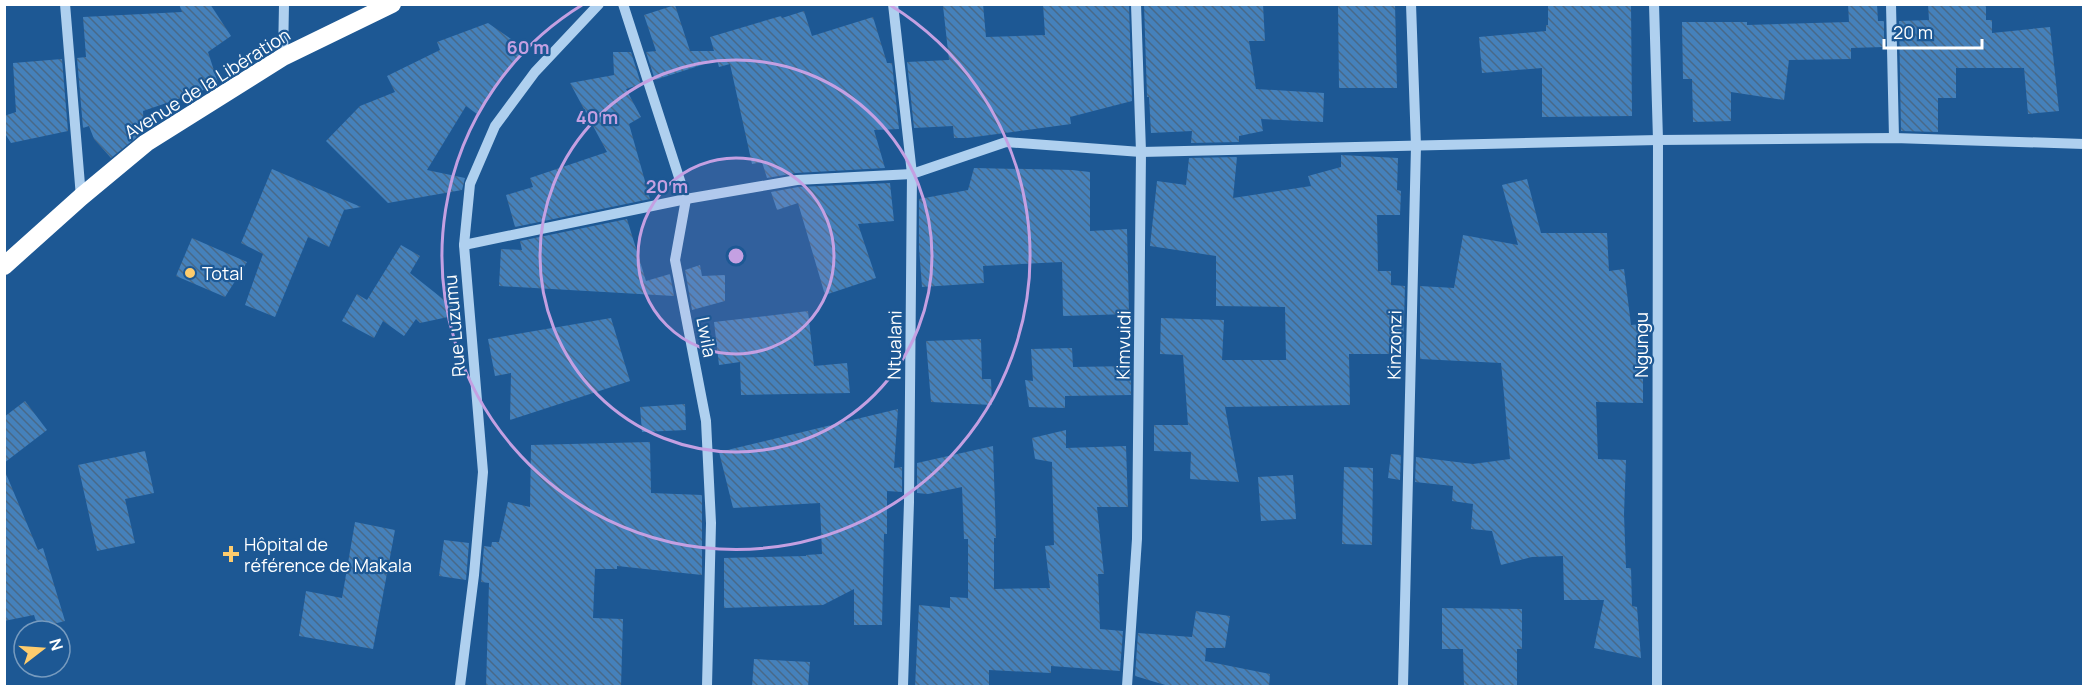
<svg xmlns="http://www.w3.org/2000/svg" width="2088" height="691" viewBox="0 0 2088 691" font-family="Manrope,sans-serif">
<defs>
<pattern id="building-back-hatch" width="6" height="6" patternUnits="userSpaceOnUse" patternTransform="scale(1.5)"><rect width="6" height="6" fill="#4581bb"/><path d="M-1 5l2 2M0 0l6 6M5-1l2 2" fill="none" stroke="#486989"/></pattern>
</defs>
<rect width="100%" height="100%" fill="#1d5894"/>
<g fill="url(#building-back-hatch)">
<path d="M179 4H210L231 36 208 52 218 83 199 92 143 111 144 131 111 158 94 139 89 126 83 128 77 58 86 57 83 17 182 12Z"/>
<path d="M957 4H983L986 37 1045 35 1043 4H1129L1132 101 1070 117 1071 124 967 138H954L953 126 914 128 907 62 949 60 943 6Z"/>
<path d="M1144 4H1263L1265 41H1249L1256 89 1324 93 1323 122 1261 119 1263 131 1239 136V142L1191 143 1192 131 1151 133 1149 97H1147Z"/>
<path d="M1338 4H1395L1397 88H1339Z"/>
<path d="M1548 4H1631L1632 116 1542 117V68L1482 73 1479 37 1546 31V25H1548Z"/>
<path d="M1848 4H1877L1878 21H1884V47L1851 48V59L1789 60 1784 100 1731 92V121L1693 122 1692 79H1683L1682 22H1747V25L1849 22Z"/>
<path d="M1928 4H1986V20H1992V33L2050 27 2059 111 2028 114 2024 68H1956V98H1938V132L1901 131 1899 21 1929 20Z"/>
<path d="M675 5 690 51H714L710 37 781 16 782 18 804 11 812 36 873 17 887 63H892L899 129 874 130 885 168 796 173 767 178 762 162 752 164 730 64 719 67 717 60 655 80 646 52 656 51 644 15Z"/>
<path d="M488 23 524 48 477 114 466 106 427 170 465 178 462 190 388 203 326 141 360 106 395 92 387 76 440 50 437 42Z"/>
<path d="M613 52H631L641 84 626 89 641 117 629 124 650 199 515 227 506 195 533 187 530 178 607 152 570 83 614 75Z"/>
<path d="M62 59 68 131 11 143 4 132V116L16 112 13 63Z"/>
<path d="M1341 155 1398 158 1397 190 1401 191 1400 215H1377L1378 271H1391V285L1405 286 1403 354H1349L1350 405 1225 407 1239 482 1190 479 1191 452 1154 451V425H1188L1183 355 1160 354 1161 318 1224 320 1222 360H1286L1285 307 1216 306V256L1150 246 1157 181 1186 185 1189 158 1237 157 1233 198 1311 186 1308 176 1341 167Z"/>
<path d="M974 168 1072 170 1090 172V231L1127 229 1129 314 1063 316 1062 262 983 266 984 283 922 287 919 248V199L968 190Z"/>
<path d="M272 169 361 207 344 210 329 247 308 237 275 317 245 305 263 254 241 243Z"/>
<path d="M1527 179 1541 233H1607L1609 271 1624 269 1631 325 1643 324V403L1596 402 1598 459 1626 460 1624 514 1626 568H1631L1632 606 1637 607 1641 658 1594 648 1604 600H1564L1563 556 1532 557 1501 565 1492 531 1471 529 1473 504 1452 501 1453 486 1415 482 1416 457 1473 464 1510 459 1501 363 1420 359V286L1454 288 1463 235 1518 245 1502 185Z"/>
<path d="M890 183 894 221 858 224 876 278 825 295 798 203 777 210 771 192 798 187Z"/>
<path d="M627 219 646 281 670 274 674 296 499 286 501 249 522 250 520 241Z"/>
<path d="M192 238 247 262 225 297 176 276Z"/>
<path d="M401 245 420 256 410 273 462 314 420 323 416 319 404 336 383 321 374 338 342 321 357 294 367 300Z"/>
<path d="M700 265 702 276 725 275V301L692 310 685 270Z"/>
<path d="M808 311 814 366 847 363 850 393 741 395 740 362 719 365 714 322Z"/>
<path d="M611 318 630 381 510 420 511 373 495 376 488 339Z"/>
<path d="M981 339 982 379H991L992 405 931 402 926 341Z"/>
<path d="M1072 348 1073 367 1131 366V395L1065 396V408L1029 407 1025 380 1033 381 1031 349Z"/>
<path d="M25 401 47 430 4 463V417Z"/>
<path d="M685 404 686 430 642 432 640 407Z"/>
<path d="M898 409 894 468 902 467V492L887 491V534H884L882 625H854V589L823 605 724 608V558L806 556V555L822 554 820 503 733 508 719 452Z"/>
<path d="M1066 430V448L1126 446 1128 507H1097L1104 574H1098L1100 629 1123 631 1120 671 1051 666V673L989 670V687H915L919 605 950 608V597L968 598V539H964L962 487 928 494 917 493V463L993 446 996 538H994V589L1050 588 1045 546 1054 545 1052 462 1035 459 1032 438Z"/>
<path d="M650 442 651 493 702 495V575L617 566V569H595L593 618 623 619 621 687H486L489 583 481 582 484 546 491 547 492 542H499L508 502 530 507 531 445Z"/>
<path d="M145 451 154 493 125 499 135 543 97 551 78 465Z"/>
<path d="M1391 454 1401 455 1400 480 1388 478Z"/>
<path d="M1344 467 1373 468 1372 545 1342 544Z"/>
<path d="M4 469 38 550 43 548 65 621 38 628 34 615 4 621Z"/>
<path d="M1293 475 1296 519 1261 521 1258 477Z"/>
<path d="M355 522 395 530 373 649 299 636 306 591 342 598Z"/>
<path d="M444 540 469 543 466 580 439 576Z"/>
<path d="M1442 608 1522 609V649H1517V687H1464L1463 649H1442Z"/>
<path d="M1196 611 1230 616 1225 648H1206L1205 661 1270 674 1269 687H1172L1135 676 1138 633 1192 637Z"/>
<path d="M754 659 810 662 808 687H752Z"/>
</g>
<g fill="none" stroke-linecap="round" stroke-linejoin="round">
<g stroke="#afd0ef" stroke-width="10">
<path d="M65 4 81 197"/>
<path d="M623 4 686 199 675 260 706 421 711 523 707 686"/>
<path d="M893 4 912 174 909 502 903 686"/>
<path d="M1654 4 1658 140 1657 686"/>
<path d="M1891 4 1894 138"/>
<path d="M283 57 284 4"/>
<path d="M464 245 686 199 797 180 912 174 1006 142 1141 152 1658 140 1894 138 2084 144"/>
<path d="M460 686 474 575 483 472 464 245 470 184 495 126 535 72 599 4"/>
<path d="M1127 686 1137 539 1141 152 1136 4"/>
<path d="M1403 686 1416 146 1411 4"/>
</g>
<path stroke="#fff" stroke-width="18" d="M4 266 81 197 146 143 283 57 392 4"/>
</g>
<circle cx="736" cy="256" r="98" fill="#c4a0e2" fill-opacity=".12"/>
<g fill="none" stroke="#c4a0e2" stroke-width="3">
<circle cx="736" cy="256" r="98"/>
<circle cx="736" cy="256" r="196"/>
<path d="M890 5A294 294 0 1 1 582 5"/>
</g>
<g fill="#fecc6d" stroke="#1d5894" stroke-width="2">
<circle cx="190" cy="273" r="6"/>
<path d="M228 545h6v6h6v6h-6v6h-6v-6h-6v-6h6z"/>
</g>
<g text-anchor="middle" dominant-baseline="central" stroke-width="4.5" stroke-linejoin="round" paint-order="stroke">
<g font-size="18" fill="#fff" stroke="#1d5894">
<text transform="translate(207 83) rotate(-32)">Avenue de la Libération</text>
<text transform="translate(454 326) rotate(-95)">Rue Luzumu</text>
<text transform="translate(707 337) rotate(79)">Lwila</text>
<text transform="translate(894 345) rotate(-89)">Ntualani</text>
<text transform="translate(1123 345) rotate(-89)">Kimvuidi</text>
<text transform="translate(1394 345) rotate(-89)">Kinzonzi</text>
<text transform="translate(1641 345) rotate(-90)">Ngungu</text>
</g>
<g font-size="18" fill="#fff" stroke="#1d5894" text-anchor="start">
<text x="202" y="273">Total</text>
<text x="244" y="544">Hôpital de<tspan x="244" dy="21">référence de Makala</tspan></text>
</g>
</g>
<circle cx="736" cy="256" r="9" fill="#c4a0e2" stroke="#1d5894" stroke-width="3"/>
<g font-size="18" text-anchor="middle" font-weight="bold" fill="#c4a0e2" stroke="#1d5894" stroke-width="4.5" stroke-linejoin="round" paint-order="stroke">
<text x="528" y="54">60 m</text>
<text x="597" y="124">40 m</text>
<text x="667" y="193">20 m</text>
</g>
<rect width="2088" height="691" fill="none" stroke="#ffffff" stroke-width="12"/>
<g transform="translate(42 649) rotate(73)"><circle r="28" fill="#1d5894" stroke="#779bbf" stroke-width="1.5"/>
<path d="M0-4.5L10 22L0 15L-10 22Z" fill="#fecc6d"/>
<text y="-9" font-size="16" font-weight="bold" text-anchor="middle" fill="#ffffff">N</text>
</g>
<path d="M1884 39v9h98v-9" fill="none" stroke="#ffffff" stroke-width="3"/>
<text x="1893" y="39" font-size="18" fill="#ffffff" stroke="#1d5894" stroke-width="4.5" paint-order="stroke">20 m</text>
</svg>
